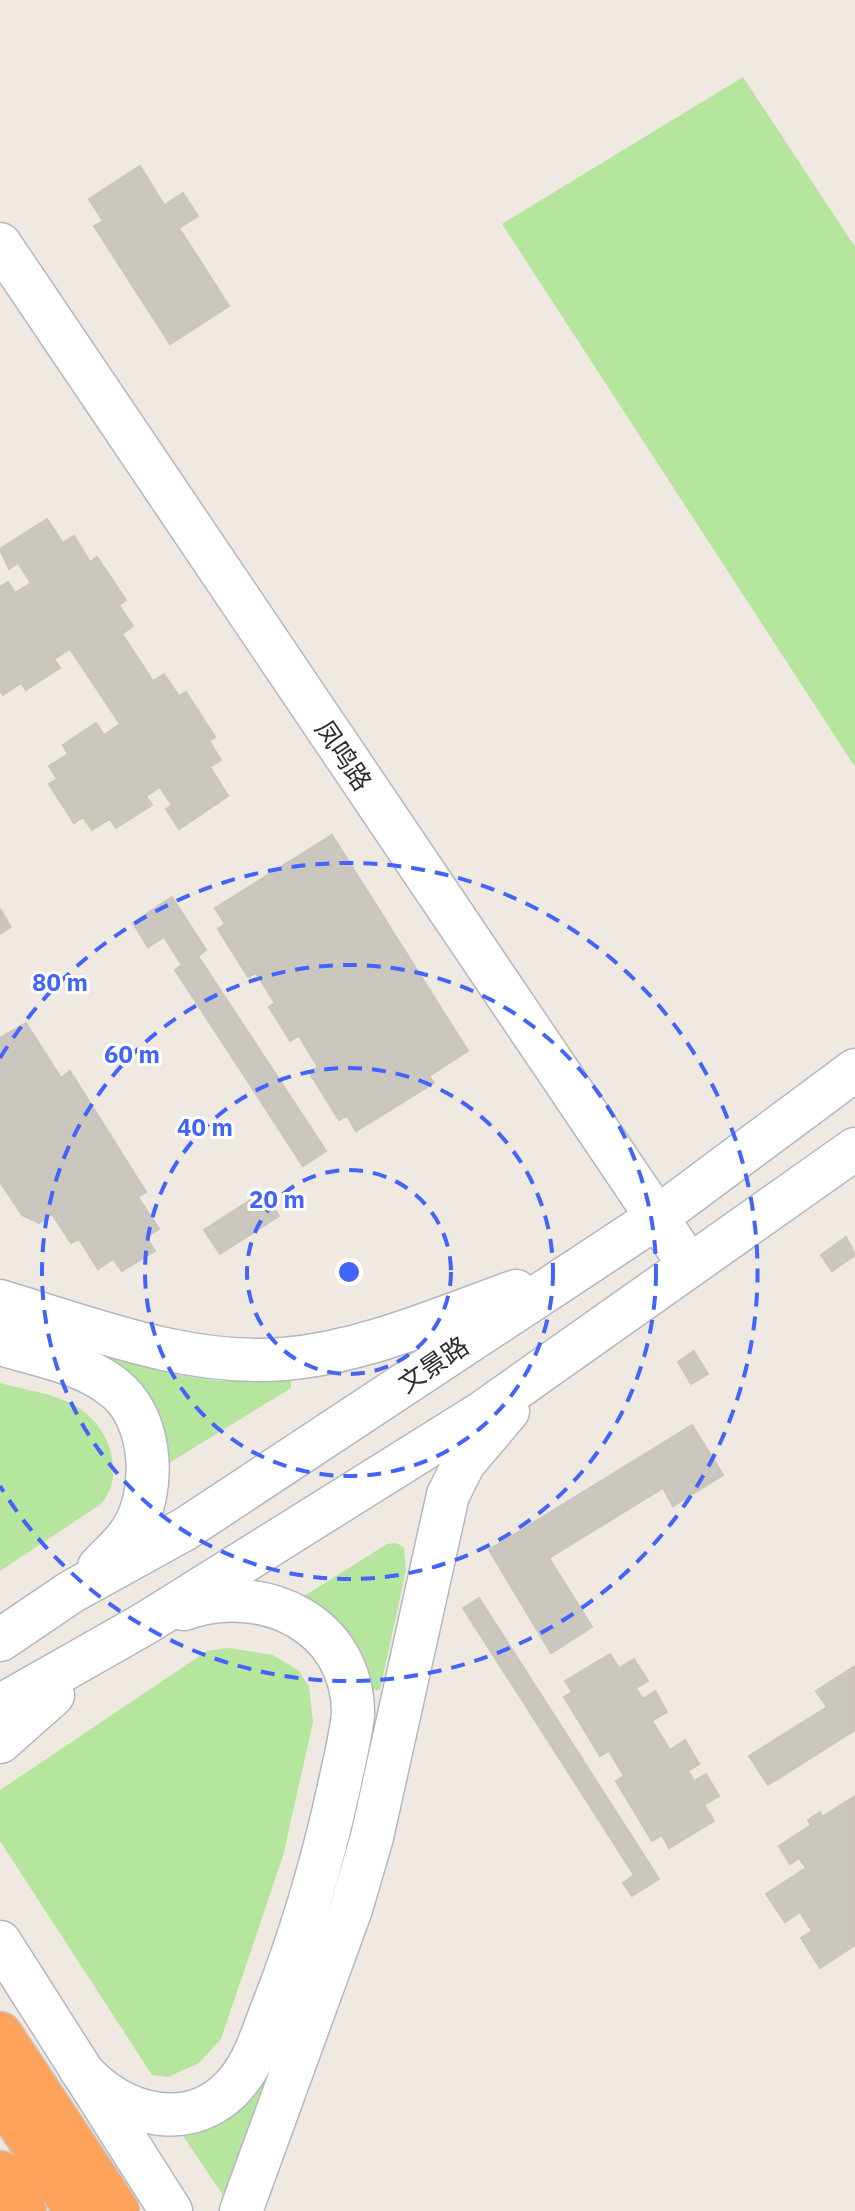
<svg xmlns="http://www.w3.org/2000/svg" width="855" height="2211" viewBox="0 0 855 2211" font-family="'IBM Plex Sans','Noto Sans SC',sans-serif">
<rect width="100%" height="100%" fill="#efe9e1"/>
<g fill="#b6e59e">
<path d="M743 77 855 247V767L502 224Z"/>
<path d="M96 1350 179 1375 218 1381H291V1388L169 1463C159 1405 147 1382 96 1350Z"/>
<path d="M0 1383C23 1389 51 1393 72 1404 107 1421 128 1473 101 1504L0 1571Z"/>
<path d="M396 1543 404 1547 406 1570 380 1690H372C357 1642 344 1623 301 1598L387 1544Z"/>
<path d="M229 1648 273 1655 299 1671 309 1687 313 1722 283 1856 221 2039 199 2063 168 2077 152 2075 0 1841V1790L207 1651Z"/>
<path d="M268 2072 266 2084 223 2195 181 2133C221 2133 244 2098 268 2072Z"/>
</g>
<g fill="#cbc7bf" stroke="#cbc5ba" stroke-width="2">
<path d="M140 166 164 205 183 193 198 216 179 228 229 306 170 344 94 226 103 221 89 199Z"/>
<path d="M47 519 63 543 74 536 90 562 97 557 126 600 119 605 133 626 122 634 153 681 164 674 179 696 186 692 215 737 209 741 221 760 210 767 228 796 179 829 166 809 172 805 160 787 146 796 152 805 116 828 110 819 92 830 83 817 74 823 49 784 57 779 49 766 68 754 63 745 96 723 104 735 120 724 70 649 54 659 60 668 26 690 21 683 3 695 0 691V587L8 582 15 593 31 583 18 563 9 569 0 549Z"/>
<path d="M332 835 468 1051 429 1076 434 1083 356 1131 347 1116 339 1120 309 1072 318 1067 299 1036 290 1041 269 1007 275 1003 256 973 248 977 218 929 225 924 215 908Z"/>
<path d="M172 897 206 950 198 956 326 1151 303 1166 175 970 182 965 164 937 148 947 133 923Z"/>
<path d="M0 909 11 927 0 934Z"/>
<path d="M26 1023 61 1078 70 1071 146 1192 138 1197 159 1229 146 1237 155 1251 122 1271 113 1259 98 1269 79 1239 71 1243 52 1214 39 1223 22 1215 0 1182V1038Z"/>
<path d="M263 1192 279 1216 220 1254 204 1230Z"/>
<path d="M846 1237 855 1255 832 1271 821 1255Z"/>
<path d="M694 1351 708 1374 691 1384 678 1362Z"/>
<path d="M692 1425 723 1475 673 1506 663 1488 549 1558 592 1627 551 1653 489 1550Z"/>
<path d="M479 1598 659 1879 632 1896 623 1883 634 1875 463 1608Z"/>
<path d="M610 1654 619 1668 634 1659 648 1681 636 1688 643 1699 655 1691 667 1712 652 1721 670 1750 685 1740 699 1764 688 1771 694 1781 706 1774 719 1796 704 1805 714 1821 669 1848 662 1835 652 1841 616 1781 624 1776 609 1751 600 1756 564 1697 572 1692 565 1681Z"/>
<path d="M855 1666V1730L768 1785 749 1756 827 1707 816 1691Z"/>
<path d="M855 1796V1945L820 1968 801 1938 812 1931 800 1912 785 1922 766 1894 806 1868 799 1858 790 1864 779 1846 811 1825 808 1820 820 1812 822 1817Z"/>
</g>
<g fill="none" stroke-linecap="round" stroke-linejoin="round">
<defs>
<g id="secondary">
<path d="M0 244 689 1265"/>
<path d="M0 1301C90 1328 188 1367 284 1359 365 1352 440 1318 516 1291"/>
<path d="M0 1344C38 1355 89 1364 119 1392 153 1423 156 1492 132 1530 124 1544 110 1555 99 1567"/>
<path d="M0 1640 71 1592 185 1529 656 1218 855 1070"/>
<path d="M0 1706 146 1623 483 1412 855 1149"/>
<path d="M0 1742 53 1695"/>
<path d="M0 1942 171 2211"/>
<path d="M80 2069C120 2117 194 2136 238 2081 255 2060 262 2034 272 2009 301 1936 322 1864 339 1787 344 1763 350 1740 353 1715 354 1624 263 1581 184 1609"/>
<path d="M241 2211 351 1909 372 1837 448 1495 464 1463 508 1411"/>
</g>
<g id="highway">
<path d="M0 2034 117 2211"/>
<path d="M0 2094 77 2211"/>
<path d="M0 2173 24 2211"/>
</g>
</defs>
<use href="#secondary" stroke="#b4b7c1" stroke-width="45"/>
<use href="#highway" stroke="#c9c9c9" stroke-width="47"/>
<use href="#secondary" stroke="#fff" stroke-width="42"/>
<use href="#highway" stroke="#ffa35c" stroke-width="44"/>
</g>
<g fill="none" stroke="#4264fb" stroke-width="4" stroke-dasharray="14 10">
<circle cx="349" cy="1272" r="102"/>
<circle cx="349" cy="1272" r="204"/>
<circle cx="349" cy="1272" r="307"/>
<path d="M0 1058A409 409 0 1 1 0 1486"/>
</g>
<g text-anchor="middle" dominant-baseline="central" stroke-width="6" stroke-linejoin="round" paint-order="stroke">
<g font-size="26" fill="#2e2e2e" stroke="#fff">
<text transform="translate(344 755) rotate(56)">凤鸣路</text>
<text transform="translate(433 1364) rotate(-34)">文景路</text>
</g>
</g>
<circle cx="349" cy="1272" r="12" fill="#4264fb" stroke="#fff" stroke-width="4"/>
<g font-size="24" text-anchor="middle" font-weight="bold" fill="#4264fb" stroke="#fff" stroke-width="6" stroke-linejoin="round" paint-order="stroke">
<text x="60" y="991">80 m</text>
<text x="132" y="1063">60 m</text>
<text x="205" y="1136">40 m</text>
<text x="277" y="1208">20 m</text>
</g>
</svg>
